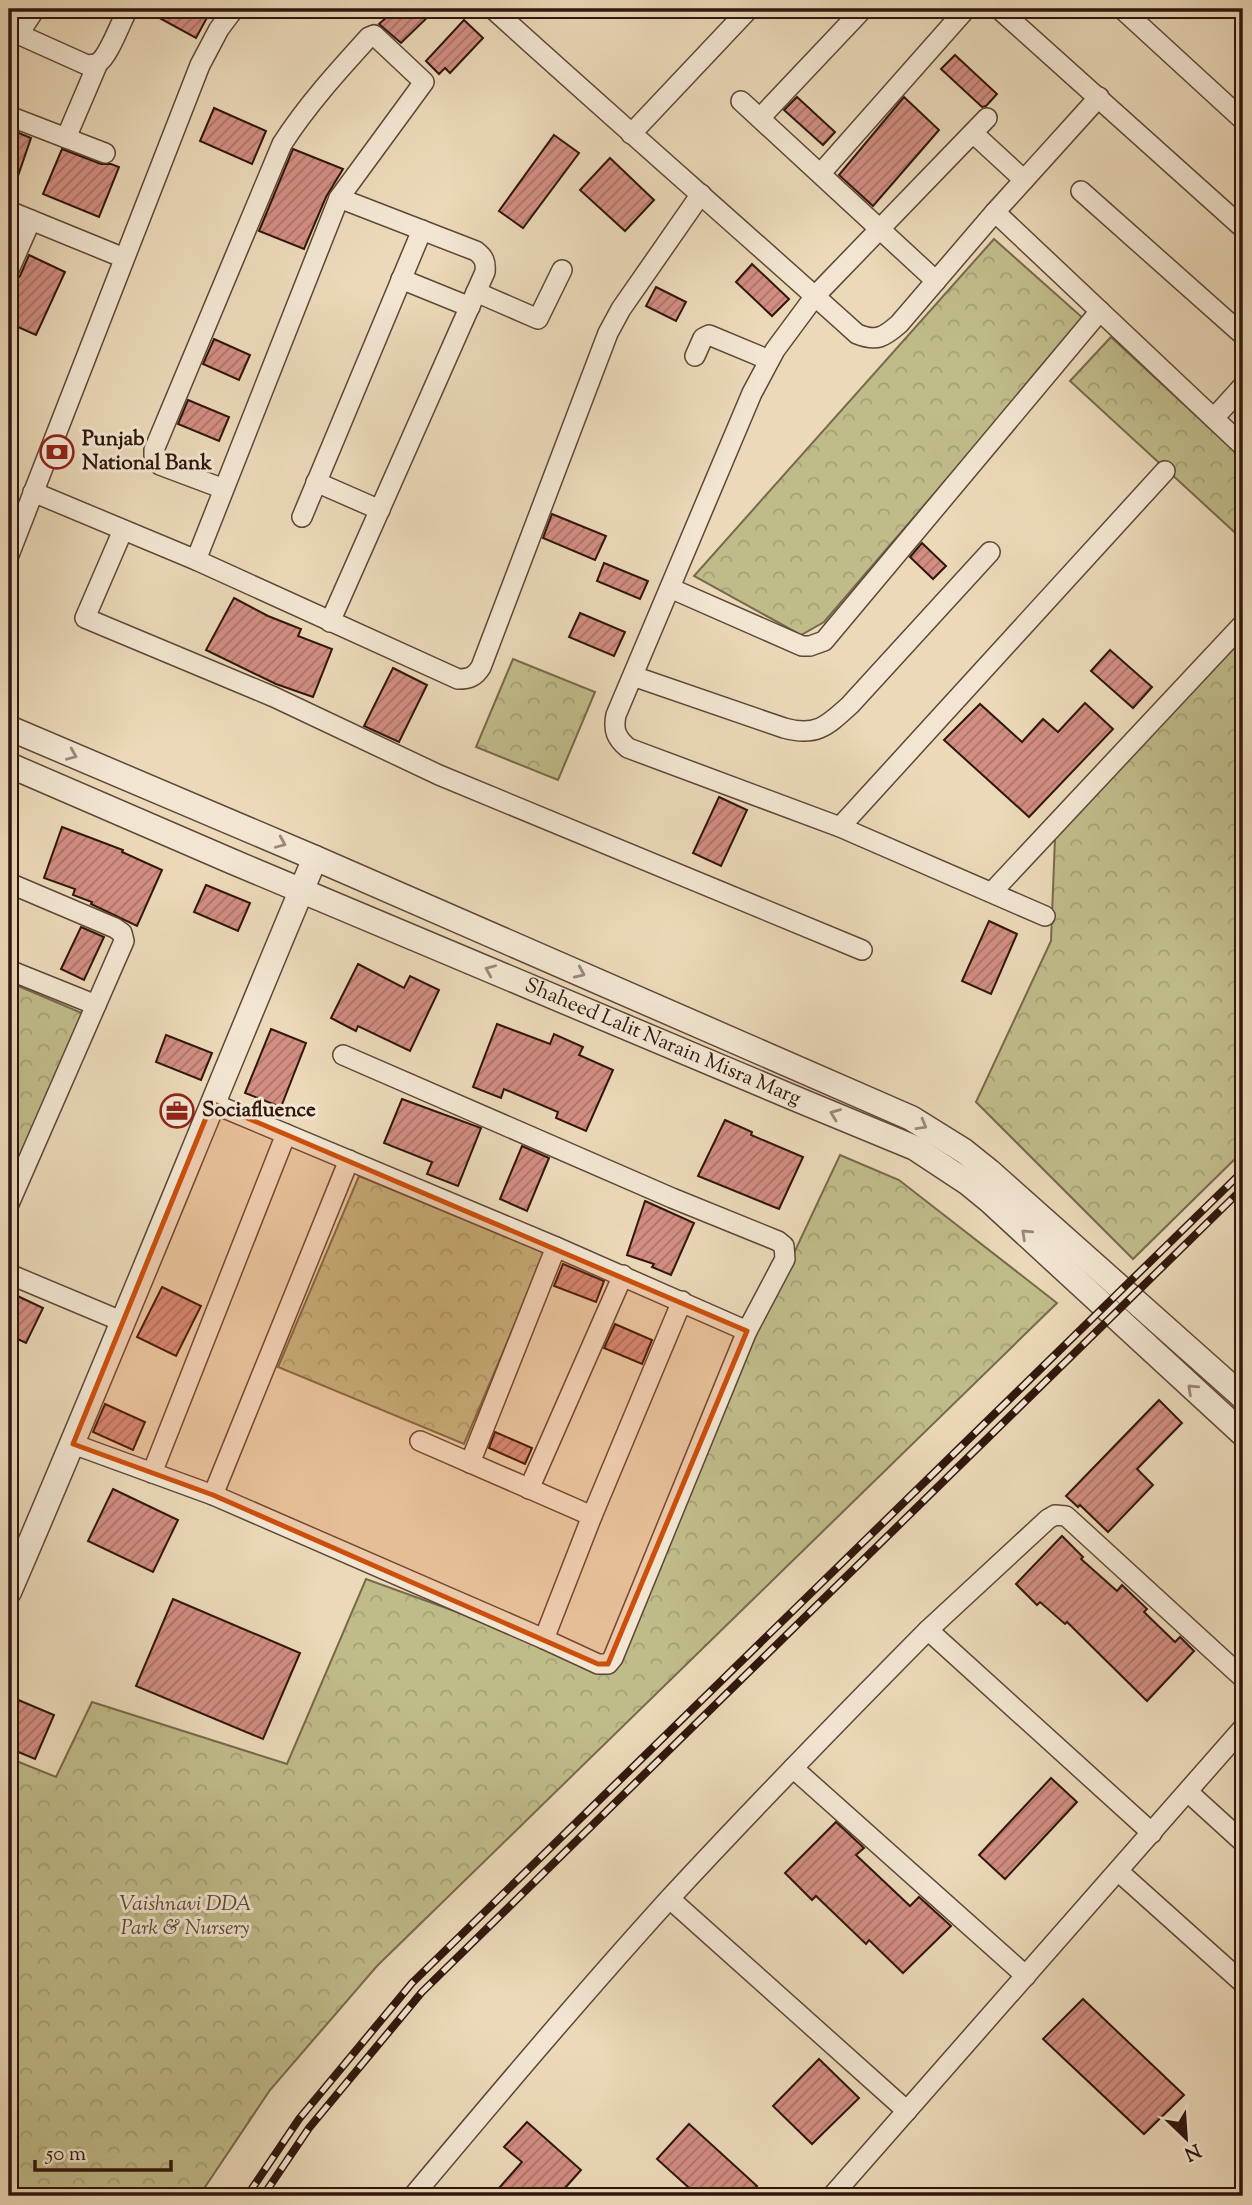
<svg xmlns="http://www.w3.org/2000/svg" width="1252" height="2205" viewBox="0 0 1252 2205" font-family="'Sorts Mill Goudy',serif">
<defs>
<pattern id="park-crowns" width="20" height="18" patternUnits="userSpaceOnUse" patternTransform="scale(1.75)"><rect width="20" height="18" fill="#c0bc8a"/><path d="M2 6a3 3 0 1 1 6 0M12 15a3 3 0 1 1 6 0" fill="none" stroke="#a5a176"/></pattern>
<pattern id="building-hatch" width="6" height="6" patternUnits="userSpaceOnUse" patternTransform="scale(1.75)"><rect width="6" height="6" fill="#d28e82"/><path d="M-1 1l2-2M0 6l6-6M5 7l2-2" fill="none" stroke="#ab7369"/></pattern>
</defs>
<rect width="100%" height="100%" fill="#ebd9b9"/>
<filter id="stains"><feTurbulence type="fractalNoise" baseFrequency=".00286" numOctaves="4"/><feColorMatrix values="0 0 0 0 .2 0 0 0 0 .09 0 0 0 0 .02 0 0 0 .5 -.17"/></filter>
<radialGradient id="worn" r=".72"><stop offset=".6" stop-color="#630" stop-opacity="0"/><stop offset="1" stop-color="#630" stop-opacity=".3"/></radialGradient>
<g fill="url(#park-crowns)" stroke="#78694b" stroke-width="2">
<path d="M994 239 1084 319 824 622 801 635 694 576Z"/>
<path d="M1111 337 1243 459V540L1070 381Z"/>
<path d="M1243 636V1151L1133 1259 976 1102 1051 941 1055 838Z"/>
<path d="M513 659 595 692 558 780 476 747Z"/>
<path d="M9 982 84 1014 9 1189Z"/>
<path d="M840 1155 899 1180 1057 1303 377 1966 270 2090 199 2196H9V1758L56 1777 92 1702 287 1764 366 1579 601 1664Z"/>
<path d="M359 1176 545 1253 464 1444 278 1367Z"/>
</g>
<g fill="url(#building-hatch)" stroke="#30160c" stroke-width="2">
<path d="M143 9H199L209 14 196 38Z"/>
<path d="M396 9H436L401 43 379 24Z"/>
<path d="M464 20 483 38 450 73 445 68 439 74 426 61Z"/>
<path d="M955 55 997 94 986 106 982 107 941 69Z"/>
<path d="M797 97 835 132 823 145 784 110Z"/>
<path d="M904 97 939 130 873 206 839 175Z"/>
<path d="M214 108 266 131 252 164 200 141Z"/>
<path d="M9 129 31 138 11 196 9 195Z"/>
<path d="M554 135 579 153 523 228 499 211Z"/>
<path d="M62 149 101 164H111L119 167 99 217 43 194Z"/>
<path d="M293 149 343 169 326 197 304 249 259 231Z"/>
<path d="M610 158 654 200 625 231 580 190Z"/>
<path d="M29 255 65 272 36 335 9 323V288L12 282 20 276Z"/>
<path d="M752 264 789 299 772 316 736 282Z"/>
<path d="M656 287 686 302 676 321 646 306Z"/>
<path d="M214 339 250 355 239 380 203 364Z"/>
<path d="M188 400 229 417 219 441 178 424Z"/>
<path d="M552 514 606 536 595 560 543 538Z"/>
<path d="M922 543 946 566 933 579 910 557Z"/>
<path d="M604 563 648 581 640 599 597 581Z"/>
<path d="M234 598 268 616 301 629 298 636 332 649 313 697 276 684 206 650Z"/>
<path d="M580 613 625 632 614 656 569 637Z"/>
<path d="M1110 650 1152 687 1133 708 1091 671Z"/>
<path d="M393 668 427 685 399 742 364 726Z"/>
<path d="M1085 703 1113 729 1029 817 944 740 980 704 1022 742 1043 719 1058 732Z"/>
<path d="M719 797 747 810 721 866 693 853Z"/>
<path d="M62 827 123 850 122 852 162 870 137 926 91 904 92 902 73 895 75 889 44 878Z"/>
<path d="M206 885 250 903 238 931 194 912Z"/>
<path d="M989 921 1017 934 991 994 962 981Z"/>
<path d="M81 927 104 937 84 980 61 969Z"/>
<path d="M358 964 404 988 410 976 439 990 410 1051 358 1026 356 1031 331 1018Z"/>
<path d="M497 1024 550 1044 554 1034 583 1047 579 1055 613 1070 586 1131 556 1118 558 1112 504 1089 501 1098 473 1087Z"/>
<path d="M271 1029 306 1043 281 1107 245 1093Z"/>
<path d="M166 1035 212 1053 201 1080 156 1062Z"/>
<path d="M402 1099 481 1128 458 1186 427 1174 432 1162 384 1143Z"/>
<path d="M725 1120 752 1132 751 1135 803 1157 779 1209 698 1176Z"/>
<path d="M522 1146 549 1158 527 1211 500 1199Z"/>
<path d="M645 1201 694 1223 671 1275 652 1267 654 1264 627 1255Z"/>
<path d="M563 1264 604 1281 596 1302 554 1286Z"/>
<path d="M162 1287 201 1306 176 1356 137 1337Z"/>
<path d="M9 1292 43 1308 26 1343 9 1335Z"/>
<path d="M615 1324 652 1340 642 1364 604 1348Z"/>
<path d="M1159 1400 1182 1423 1137 1469 1153 1485 1108 1532 1080 1505 1078 1507 1066 1496Z"/>
<path d="M105 1404 145 1422 133 1450 93 1432Z"/>
<path d="M495 1432 532 1448 525 1464 489 1448Z"/>
<path d="M113 1489 178 1520 153 1572 88 1541Z"/>
<path d="M1062 1536 1083 1557 1081 1559 1117 1591 1122 1585 1147 1609 1144 1612 1175 1642 1180 1637 1194 1651 1147 1701 1067 1622 1065 1624 1040 1602 1037 1605 1016 1584Z"/>
<path d="M173 1599 300 1653 263 1739 136 1686Z"/>
<path d="M9 1696 54 1715 35 1759 9 1748Z"/>
<path d="M1051 1778 1077 1802 1005 1879 979 1855Z"/>
<path d="M836 1822 864 1848 856 1855 910 1906 919 1897 951 1926 903 1973 869 1940 866 1944 816 1896 812 1900 785 1873Z"/>
<path d="M1083 1999 1184 2095 1144 2134 1043 2039Z"/>
<path d="M819 2059 859 2098 812 2144 773 2106Z"/>
<path d="M527 2122 581 2170 558 2196H492L522 2162 504 2147Z"/>
<path d="M689 2124 757 2186 748 2196H698L657 2159Z"/>
</g>
<g fill="none" stroke-linecap="round" stroke-linejoin="round">
<defs>
<g id="minor">
<path d="M493 9C613 118 736 225 857 334 877 342 884 337 899 324L995 212 1099 97"/>
<path d="M999 9 1243 228"/>
<path d="M1122 9 1243 120"/>
<path d="M1242 9 1243 10"/>
<path d="M9 30 87 65C89 65 96 64 98 63 109 56 121 21 128 9"/>
<path d="M18 35 35 9"/>
<path d="M741 101 936 281"/>
<path d="M9 116 105 153"/>
<path d="M760 118 863 9"/>
<path d="M987 118 815 296 775 350 752 393 616 715C613 730 616 738 628 748L840 827 1045 916"/>
<path d="M973 133 1024 180"/>
<path d="M631 134 749 9"/>
<path d="M66 138 98 63"/>
<path d="M821 173 966 9"/>
<path d="M1081 191 1243 335"/>
<path d="M9 211 124 258"/>
<path d="M995 212 1243 446"/>
<path d="M9 270 31 220"/>
<path d="M401 279 470 307"/>
<path d="M476 292 538 319 562 270"/>
<path d="M695 356 703 338 709 335 769 360"/>
<path d="M1214 418 1243 386"/>
<path d="M316 482 380 510"/>
<path d="M33 492 196 560 458 679C469 679 475 677 481 667L608 333 621 309 701 194"/>
<path d="M302 517 422 230"/>
<path d="M123 530 85 618 274 697 439 775 862 950"/>
<path d="M9 555 200 65 219 29 234 9"/>
<path d="M196 560 339 198 424 82 374 35 369 37C339 70 307 105 282 144L154 450V456L160 465 224 489"/>
<path d="M670 588 802 646H810L824 641 1100 311"/>
<path d="M330 622 485 272C486 262 484 257 476 251L339 198"/>
<path d="M633 676 784 728C816 737 827 726 850 705L990 552"/>
<path d="M840 827 1165 471"/>
<path d="M9 883 115 928 122 933 124 941 9 1204"/>
<path d="M992 892 1243 624"/>
<path d="M9 970 96 1005"/>
<path d="M212 1103 556 1247 747 1331"/>
<path d="M9 1274 121 1321"/>
<path d="M420 1441 592 1516"/>
<path d="M73 1444 213 1495 544 1639 598 1664H608L613 1658 747 1331 785 1259 784 1246 778 1241 672 1198 343 1055"/>
<path d="M470 1463 556 1247"/>
<path d="M152 1473 286 1134"/>
<path d="M529 1489 623 1275"/>
<path d="M213 1495 349 1160"/>
<path d="M928 1630 1048 1519 1055 1515 1066 1516 1243 1678"/>
<path d="M544 1639 592 1516 682 1301"/>
<path d="M793 1768 1026 1976"/>
<path d="M1188 1792 1243 1842"/>
<path d="M1118 1871 1243 1983"/>
<path d="M670 1899 907 2111"/>
<path d="M413 2196C497 2096 582 1995 670 1898 754 1807 841 1718 928 1630L1152 1833"/>
<path d="M832 2196 1243 1728"/>
</g>
<g id="tertiary">
<path d="M9 728 315 858 911 1118 964 1151 989 1171 1243 1397"/>
<path id="s1" d="M9 765 231 861 806 1103 915 1148 968 1183 990 1201 1243 1434"/>
<path d="M9 1592C114 1349 212 1102 315 858"/>
</g>
</defs>
<use href="#minor" stroke="#5f4737" stroke-width="22"/>
<use href="#tertiary" stroke="#5f4737" stroke-width="27"/>
<use href="#minor" stroke="#f2e6d2" stroke-width="19"/>
<use href="#tertiary" stroke="#f2e6d2" stroke-width="24"/>
<defs>
<g id="rail">
<path d="M247 2196 299 2119 412 1983 1243 1171"/>
<path d="M263 2196 309 2128 422 1992 1243 1188"/>
</g>
</defs>
<use href="#rail" stroke="#30160c" stroke-width="8"/>
<use href="#rail" stroke="#f2e6d2" stroke-width="5" stroke-dasharray="16" stroke-linecap="butt"/>
</g>
<defs><path id="oneway-chevron" d="M-2-3.5L2.5 0L-2 3.5" fill="none" stroke-width="1.6" stroke-linecap="round" stroke-linejoin="round" transform="scale(1.75)"/></defs>
<g stroke="#9b8879">
<use href="#oneway-chevron" transform="translate(72 755) rotate(23)"/>
<use href="#oneway-chevron" transform="translate(281 843) rotate(23)"/>
<use href="#oneway-chevron" transform="translate(490 970) rotate(-157)"/>
<use href="#oneway-chevron" transform="translate(580 973) rotate(24)"/>
<use href="#oneway-chevron" transform="translate(835 1114) rotate(-159)"/>
<use href="#oneway-chevron" transform="translate(922 1125) rotate(30)"/>
<use href="#oneway-chevron" transform="translate(1026 1234) rotate(-137)"/>
<use href="#oneway-chevron" transform="translate(1192 1389) rotate(-137)"/>
</g>
<path fill="#cc4f0c" fill-opacity="0.2" stroke="#cc4f0c" stroke-width="5" stroke-linejoin="round" d="M212 1103 747 1331 608 1664H598L213 1495 73 1444Z"/>
<defs>
<symbol id="bank-ring" viewBox="-11 -11 22 22"><circle r="9.5" fill="#f2e6d2" stroke="#8f2418" stroke-width="1.5"/><path d="M-6-4H6V4H-6ZM0-2.3a2.3 2.3 0 1 0 0 4.6a2.3 2.3 0 1 0 0-4.6Z" fill="#8f2418"/></symbol>
<symbol id="office-ring" viewBox="-11 -11 22 22"><circle r="9.5" fill="#f2e6d2" stroke="#8f2418" stroke-width="1.5"/><path d="M-6-3h4V-5.5h4V-3h4V5H-6ZM-1-4.5V-3h2v-1.5ZM-6 0V1H6V0Z" fill="#8f2418"/></symbol>
</defs>
<g fill-rule="evenodd">
<use href="#bank-ring" x="38" y="433" width="38" height="38"/>
<use href="#office-ring" x="158" y="1092" width="38" height="38"/>
</g>
<g text-anchor="middle" dominant-baseline="central" stroke-width="6" stroke-linejoin="round" paint-order="stroke">
<g font-size="21" font-weight="bold" fill="#30160c" stroke="#f2e6d2" text-anchor="start">
<text x="82" y="440">Punjab<tspan x="82" dy="24">National Bank</tspan></text>
<text x="202" y="1111">Sociafluence</text>
</g>
<g font-size="21" fill="#30160c" stroke="#f2e6d2">
<text stroke="none"><textPath href="#s1" startOffset="710">Shaheed Lalit Narain Misra Marg</textPath></text>
</g>
<g font-size="21" font-style="italic" fill="#5b4832" stroke="#f2e6d2">
<text x="185" y="1905">Vaishnavi DDA<tspan x="185" dy="24">Park &amp; Nursery</tspan></text>
</g>
</g>
<rect width="1252" height="2205" fill="none" stroke="#ebd9b9" stroke-width="35"/>
<rect x="10" y="10" width="1231" height="2184" fill="none" stroke="#30160c" stroke-width="3.5"/>
<rect x="18" y="18" width="1217" height="2170" fill="none" stroke="#30160c" stroke-width="2"/>
<g transform="translate(1186 2138) rotate(155)" stroke="#f2e6d2" stroke-width="5" paint-order="stroke">
<path d="M0-5L12 26L0 18L-12 26Z" fill="#30160c"/>
<text y="-10" font-size="19" font-weight="bold" text-anchor="middle" fill="#30160c">N</text>
</g>
<path d="M35 2160v10h136v-10" fill="none" stroke="#30160c" stroke-width="3.5"/>
<text x="46" y="2160" font-size="21" fill="#30160c" stroke="#f2e6d2" stroke-width="5" paint-order="stroke">50 m</text>
<rect width="100%" height="100%" filter="url(#stains)"/>
<rect width="100%" height="100%" fill="url(#worn)"/>
</svg>
